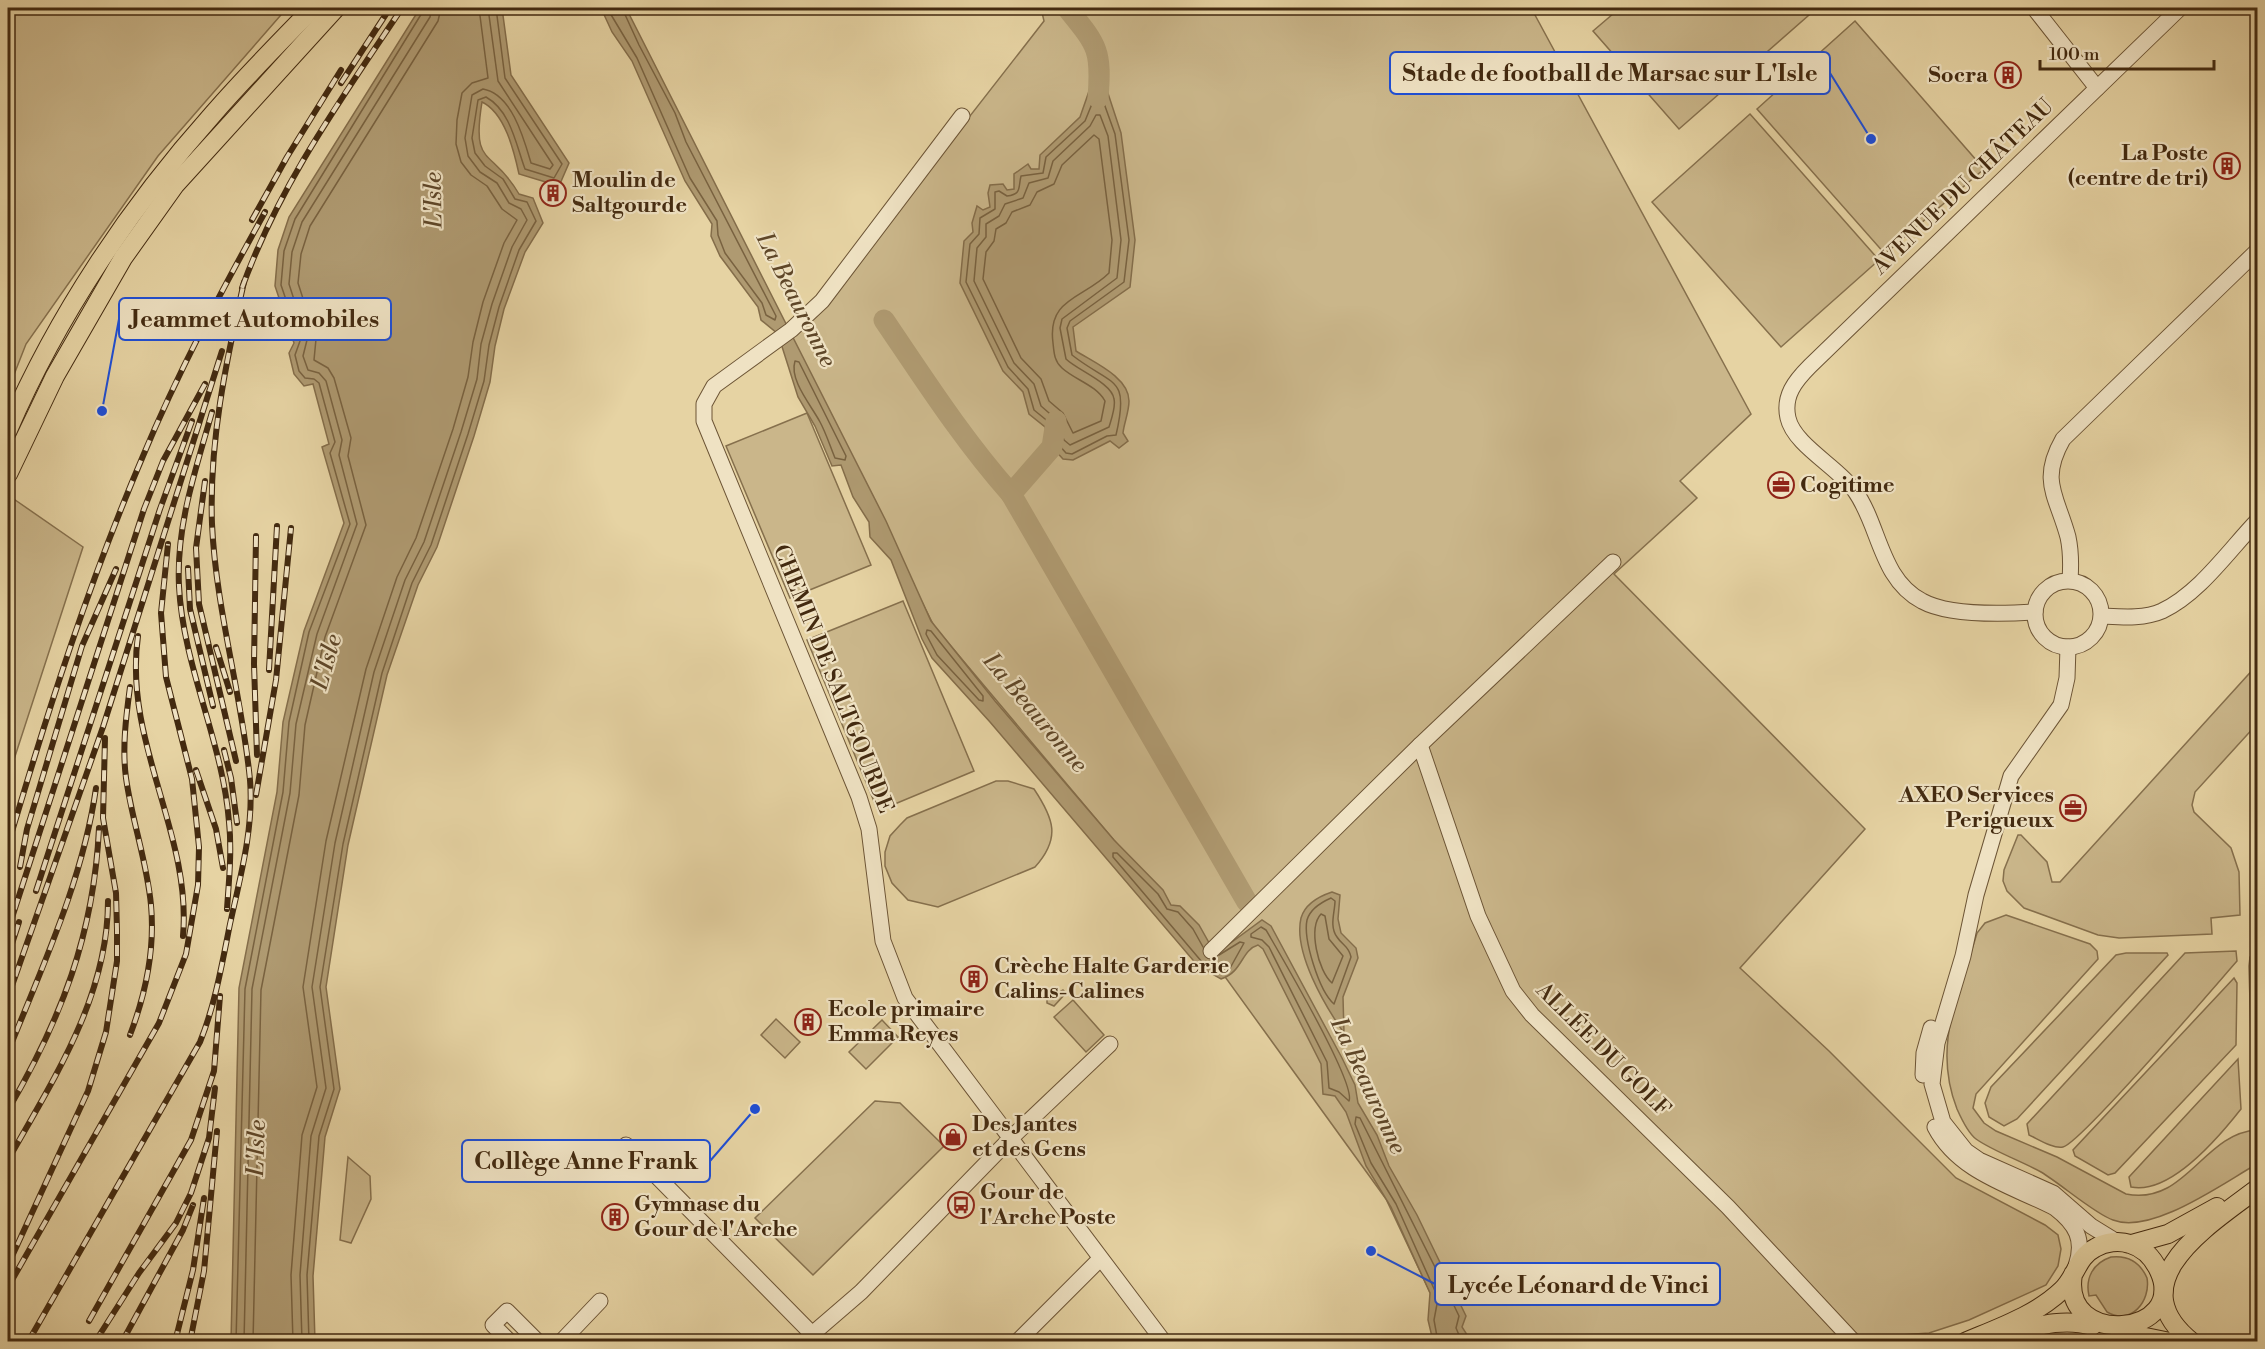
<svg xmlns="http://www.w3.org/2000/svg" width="2265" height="1349" viewBox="0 0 2265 1349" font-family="'Libre Bodoni',serif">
<rect width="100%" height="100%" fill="#e6d3a3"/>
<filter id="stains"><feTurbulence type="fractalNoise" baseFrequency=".00333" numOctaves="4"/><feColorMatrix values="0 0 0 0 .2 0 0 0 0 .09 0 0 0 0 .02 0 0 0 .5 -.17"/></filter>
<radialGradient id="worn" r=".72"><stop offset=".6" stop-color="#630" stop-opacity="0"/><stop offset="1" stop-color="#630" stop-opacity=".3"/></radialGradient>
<g fill="#cab68a" stroke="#86704d" stroke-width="1.5">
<path d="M8 8H287L158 156 26 344 8 390Z"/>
<path d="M1041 8H1544L1535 15 1751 414 1680 481 1697 498 1614 574 1865 829 1740 968 1829 1051 1956 1178 2045 1225 2058 1235 2061 1249 2058 1266 2046 1285 1969 1320 1929 1333 1873 1337 1869 1341H1440L1435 1303 1386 1199 1202 945 934 626 790 338 825 302 1044 21Z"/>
<path d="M1620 8H1817L1679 129 1593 31Z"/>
<path d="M1855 21 1984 169 1885 254 1757 109Z"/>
<path d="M1750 114 1879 260 1781 347 1652 202Z"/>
<path d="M807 413 871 565 790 598 726 446Z"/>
<path d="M8 495 83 547 8 778Z"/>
<path d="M903 601 974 771 878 811 807 640Z"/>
<path d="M2257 665V724L2195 792 2192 805 2194 812 2231 848 2239 872 2240 915 2211 918 2212 934 2119 938 2098 935 2024 908 2007 891 2003 881 2004 870 2018 835H2021L2047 862 2052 882H2060Z"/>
<path d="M996 781H1008L1034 789C1054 819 1061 838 1035 867L938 907 908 900 892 883 885 866V852L890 836 900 825 907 818Z"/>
<path d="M2006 915 2090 944 2097 951 2098 959 1976 1094 1973 1108 1984 1123 1996 1131 2057 1157 2126 1194C2186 1206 2203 1133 2257 1130V1164C2223 1183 2152 1235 2113 1220 2095 1214 2061 1184 2041 1172 2023 1162 1991 1150 1976 1139 1968 1133 1961 1118 1957 1109 1932 1045 1959 995 1977 933L1985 923Z"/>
<path d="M2236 951 2237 961C2215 986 2081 1143 2063 1147 2053 1149 2038 1139 2029 1135L2027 1124 2185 953Z"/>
<path d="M2126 953H2167L2168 955 2017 1119 2004 1126 1989 1117 1985 1103 1991 1087 2116 955Z"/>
<path d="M2257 953V1118L2253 1114 2249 966 2250 957Z"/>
<path d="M2234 978 2237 983 2236 1045 2115 1173 2108 1175 2075 1156 2073 1150Z"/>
<path d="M1063 990 1066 993 1054 1006 1047 1003V999Z"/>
<path d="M1073 1000 1104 1035 1086 1052 1054 1017Z"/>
<path d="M776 1019 800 1042 785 1058 761 1035Z"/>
<path d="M882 1020 898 1037 866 1069 849 1052Z"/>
<path d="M2238 1059 2241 1109C2219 1137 2170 1195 2131 1187L2129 1177Z"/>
<path d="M875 1101 900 1103 944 1146 813 1275 755 1218Z"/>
<path d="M348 1157 370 1176 371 1199 351 1243 340 1240Z"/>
<path d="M2111 1257C2128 1255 2140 1262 2147 1278 2151 1301 2131 1326 2107 1312L2096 1295 2089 1296C2085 1278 2093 1263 2111 1257Z"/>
</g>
<g fill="#af9a71" stroke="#846d4a" stroke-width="1.5">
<path d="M420 8H502L511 75 569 163 559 186 519 174C514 151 505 113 482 102 471 169 492 147 519 194L533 198 543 223 525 252 504 309 495 346 490 382 474 436 437 547 418 585 387 675 348 845 326 987 340 1089 325 1137 313 1276 315 1341H231L239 988 277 792 283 722 304 631 344 523 322 447 329 444 313 384 304 386 294 374 289 353 294 343 275 286 278 250 289 217Z"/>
<path d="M601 8H626L886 521 931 621 995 701 1114 840 1163 890 1171 905 1180 906 1199 925 1212 948 1225 947 1262 920 1271 926 1342 1058 1355 1085 1358 1103 1377 1135 1389 1166 1417 1215 1466 1316 1462 1327 1471 1341H1433L1428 1320 1430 1293 1391 1207 1366 1166 1346 1112 1335 1096 1323 1094 1321 1064 1263 949 1258 945C1241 950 1243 972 1221 979L1198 966 990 722 932 658 922 639 891 560 870 537 869 522 853 497 841 465 832 466 815 426 798 397 778 334 761 320 758 307 720 256 711 236 712 224 685 181 632 61 612 32Z"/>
<path d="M1100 69 1121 133 1135 240 1130 287 1073 327 1076 351C1093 362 1129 377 1129 401 1129 412 1124 423 1123 433L1128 441 1119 448 1110 441 1073 460 1063 459 1052 447 1045 427 1029 414 1023 392 1003 371 960 283 964 241 973 232 972 223 977 206 983 210 990 207 988 193 990 185 1003 184 1007 190 1014 189V174L1028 164 1031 169H1039L1040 155 1080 117 1095 74Z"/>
<path d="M1332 892 1340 895 1338 919 1341 933 1356 948 1358 958 1343 997 1344 1033C1325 1006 1293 952 1301 918 1305 904 1320 896 1332 892Z"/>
</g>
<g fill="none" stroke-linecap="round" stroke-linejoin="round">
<g stroke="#796240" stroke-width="1.5">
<path d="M607 8 637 58 690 178 717 221 718 235 725 253 762 303 766 315 775 320 776 316 686 142 675 113 639 45 622 8"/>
<path d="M1096 94 1101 95 1115 134 1129 240 1124 282 1070 321 1067 328 1072 355C1113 387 1130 375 1116 435L1107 436 1072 454 1066 453 1058 444 1050 423 1034 410 1028 389 1008 367 966 282 970 244 979 234 980 218 995 209V192L999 191 1007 196C1022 194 1018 188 1021 176L1043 173 1046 157 1085 121Z"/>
<path d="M1096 115H1100L1108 136 1121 240 1117 278 1062 319 1060 328 1066 359C1077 370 1112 383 1114 399 1116 407 1111 420 1109 427L1070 445 1064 440 1056 419 1041 406 1034 384 1014 363 974 281 977 248 986 237V224L999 216 1005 204 1023 198 1029 183 1048 178 1053 161 1090 126Z"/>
<path d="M1094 135 1099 139 1112 240 1109 273C1083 299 1047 298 1053 343 1054 352 1054 361 1062 368 1075 380 1096 385 1105 401L1101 421 1073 433 1063 413 1049 401 1041 379 1021 358 983 279 986 252 994 241 996 229 1006 223 1012 212 1030 205 1037 192 1054 184 1062 165Z"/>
<path d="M795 361 799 362 846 456 845 460 835 458C830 446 826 433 820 422 811 405 789 380 795 361Z"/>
<path d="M927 630 931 631 983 696V701L979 700 937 655 926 634Z"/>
<path d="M1331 898 1335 901C1335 912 1329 926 1337 937 1342 945 1349 946 1351 957L1334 1004C1319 991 1303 939 1307 920 1310 909 1322 902 1331 898Z"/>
<path d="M1321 914 1325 916 1329 939 1343 956 1332 983C1318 971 1308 928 1321 914Z"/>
<path d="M1261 927 1266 930C1280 954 1356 1084 1349 1101L1339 1092 1329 1088 1327 1062 1269 947 1262 940 1251 937V934Z"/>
<path d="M1203 947 1193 929 1178 912 1167 909 1158 894 1117 853H1113V857L1202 962 1221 972 1229 970 1244 943 1240 942 1219 955"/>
<path d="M236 1342 245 989 283 792 289 722 309 632 350 524 330 453 335 442 319 383 314 379 305 378 299 371 295 355 300 341 281 285 284 251 295 219 425 8"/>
<path d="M244 1342 252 989 290 793 296 724 317 634 357 524 339 455 342 440 326 381 319 373 308 370 303 356 307 340 289 284 292 252 302 222 430 17 432 8"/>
<path d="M253 1342 261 990 299 795 305 725 325 637 366 525 348 456 351 438 334 378 328 368 314 360 316 339 298 283 301 254 310 226 438 21 441 8"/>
<path d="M293 1342 291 1275 302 1135 317 1087 303 987 326 841 366 669 397 577 416 538 453 429 468 377 473 342 483 302 504 243 517 220 502 209 487 186 471 175 461 162 456 144 457 120 462 93 472 83 488 78 479 8"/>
<path d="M302 1342 300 1275 311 1136 326 1088 312 987 335 843 374 672 405 580 424 542 461 432 477 379 481 344 492 304 512 247 527 220 521 209 509 203 497 183 480 172 468 156 465 138 472 95 483 89C512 94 524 139 531 163L550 169 553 165 498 81 488 8"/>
<path d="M309 1342 307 1275 319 1136 334 1089 320 987 343 844 382 673 412 583 431 545 468 434 484 381 489 345 499 307 519 250 536 221 527 202 515 199 503 179 485 166 475 153 472 138 478 100 486 97C511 111 516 145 525 169L554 178 562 164 505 78 496 8"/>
<path d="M1438 1342 1434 1320 1437 1304 1435 1291 1396 1204 1371 1163 1355 1124 1356 1117 1360 1118 1449 1295 1459 1316 1456 1328 1462 1342"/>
</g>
<g stroke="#af9a71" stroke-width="21">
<path d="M1067 8C1097 45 1102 49 1098 98"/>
<path d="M884 320C924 379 963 440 1011 494"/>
<path d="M1056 421 1052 447 1011 494 1247 902"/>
</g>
<defs>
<g id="minor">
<path d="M2034 8 2097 88"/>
<path d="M962 116 822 301 791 330 714 386 704 404V421L859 797 869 829 883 941 905 998 1164 1342"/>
<path d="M2070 580C2071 566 2071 551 2068 537 2057 496 2039 481 2063 439L2258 250"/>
<circle cx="2068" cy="614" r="33"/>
<path d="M2035 612C2004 614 1949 616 1922 601 1880 579 1880 526 1855 491 1838 467 1794 445 1788 418 1783 396 1795 381 1810 366L2180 8"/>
<path d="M2102 616C2122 617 2144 619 2162 611 2200 593 2229 550 2258 520"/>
<path d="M2068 647 2067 678 2061 705 2011 776 1976 895 1963 956 1937 1043 1932 1084 1943 1122 1966 1151 1979 1160 2053 1193 2091 1226 2117 1242"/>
<path d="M1420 745 1478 916 1513 991 1532 1015 1728 1207 1854 1342"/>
<path d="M1211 951 1420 745 1613 562"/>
<path d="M1923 1075 1924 1053 1931 1028"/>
<path d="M1935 1127C1959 1173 2013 1186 2055 1208 2076 1224 2085 1240 2076 1266"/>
<path d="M626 1145 820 1342"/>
<path d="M510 1342 493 1325 507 1311 538 1342"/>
<path d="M561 1342 600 1301"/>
<path d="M803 1342 861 1292 1010 1139 1110 1044"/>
<path d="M1017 1342 1100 1259"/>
</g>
<g id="major">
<path d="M8 430C57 316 130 207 213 114 245 77 279 43 313 8"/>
<path d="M8 474 55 376 123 258 175 185 336 8"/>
<path d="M2132 1244 2168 1234 2217 1207"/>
<path d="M2126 1333 2170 1342"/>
<path d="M1998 1336C2029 1329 2060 1316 2092 1326"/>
<path d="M1965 1342C1998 1328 2036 1315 2062 1290 2076 1277 2077 1257 2095 1248 2105 1242 2119 1240 2130 1244 2144 1248 2153 1258 2159 1271 2189 1336 2060 1349 2073 1274"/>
<path d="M2192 1342C2116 1281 2211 1224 2258 1188"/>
</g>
</defs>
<use href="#minor" stroke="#6c5435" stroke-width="17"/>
<use href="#major" stroke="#432a10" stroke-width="20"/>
<use href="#minor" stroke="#efe2c3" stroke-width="15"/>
<use href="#major" stroke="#e6d3a3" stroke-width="18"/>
<defs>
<g id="rail">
<path d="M341 83 390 8"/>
<path d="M252 220 287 157 341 70"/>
<path d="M242 288C279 185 342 98 402 8"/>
<path d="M212 412C196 469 176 525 179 586 183 667 223 742 229 822 232 851 229 880 227 909"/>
<path d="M205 481 196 548 199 604 236 761"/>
<path d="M256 536 254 664 257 755"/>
<path d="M188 568 190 609 213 706"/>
<path d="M138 636C123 742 192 834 183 936"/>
<path d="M216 647 230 692"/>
<path d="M269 670 277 526"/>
<path d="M130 687C126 717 122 748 126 778 132 821 147 862 151 905 155 949 146 993 130 1035"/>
<path d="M224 750 231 778 237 823"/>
<path d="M196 770 216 829 223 868"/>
<path d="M256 795 276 680 291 528"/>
<path d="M8 845C47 713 89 582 143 456 178 372 221 292 265 212"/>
<path d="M20 867 27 829 82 646 116 569"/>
<path d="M36 891 160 509 192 421"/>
<path d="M8 930 144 509 163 461 205 384"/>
<path d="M8 956 19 922"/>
<path d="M8 997 103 727 222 351"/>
<path d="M8 1052C42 967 83 880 96 788"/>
<path d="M8 1110C61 1019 94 935 99 828"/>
<path d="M8 1160C53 1080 108 997 108 901"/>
<path d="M8 1265 88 1091 106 1032 117 961V930L116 893 103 818 105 738"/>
<path d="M8 1287 159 1023 186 954 198 885 199 847 192 779 166 677 161 613 168 544"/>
<path d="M89 1321 191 1140 214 1071 220 996"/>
<path d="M28 1342 200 1042C215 1005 222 964 230 924 240 878 254 828 250 780 242 695 216 611 212 524 209 442 226 362 244 282"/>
<path d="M95 1342 139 1273 176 1223 191 1193 209 1138 215 1088"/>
<path d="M122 1342 183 1230 193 1205"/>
<path d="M175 1342 193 1270 204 1198"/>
<path d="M190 1342 204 1271 217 1131"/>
</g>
</defs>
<use href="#rail" stroke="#432a10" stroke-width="6"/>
<use href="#rail" stroke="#efe2c3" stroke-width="4" stroke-dasharray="11" stroke-linecap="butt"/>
</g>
<defs>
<symbol id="building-ring" viewBox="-11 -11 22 22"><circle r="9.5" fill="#efe2c3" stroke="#8f2418" stroke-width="1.5"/><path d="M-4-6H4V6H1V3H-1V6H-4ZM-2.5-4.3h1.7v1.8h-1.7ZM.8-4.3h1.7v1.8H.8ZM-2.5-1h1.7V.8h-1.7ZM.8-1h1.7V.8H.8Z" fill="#8f2418"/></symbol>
<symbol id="office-ring" viewBox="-11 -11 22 22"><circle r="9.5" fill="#efe2c3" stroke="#8f2418" stroke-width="1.5"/><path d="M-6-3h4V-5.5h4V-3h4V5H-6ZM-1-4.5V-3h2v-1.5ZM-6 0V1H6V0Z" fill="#8f2418"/></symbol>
<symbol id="shop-ring" viewBox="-11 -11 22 22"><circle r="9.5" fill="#efe2c3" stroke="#8f2418" stroke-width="1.5"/><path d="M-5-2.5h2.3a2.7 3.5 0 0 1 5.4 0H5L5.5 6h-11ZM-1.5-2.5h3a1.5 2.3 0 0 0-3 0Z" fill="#8f2418"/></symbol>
<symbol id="bus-ring" viewBox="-11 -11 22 22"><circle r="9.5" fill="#efe2c3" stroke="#8f2418" stroke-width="1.5"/><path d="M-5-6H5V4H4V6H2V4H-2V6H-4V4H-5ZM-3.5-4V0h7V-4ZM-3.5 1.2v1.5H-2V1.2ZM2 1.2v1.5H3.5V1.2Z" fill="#8f2418"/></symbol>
</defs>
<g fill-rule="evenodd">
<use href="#building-ring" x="1993" y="60" width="30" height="30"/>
<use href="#building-ring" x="2212" y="151" width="30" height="30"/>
<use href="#building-ring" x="538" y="178" width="30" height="30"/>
<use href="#office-ring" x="1766" y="470" width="30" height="30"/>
<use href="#office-ring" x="2058" y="793" width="30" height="30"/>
<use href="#building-ring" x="959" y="964" width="30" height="30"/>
<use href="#building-ring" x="793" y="1007" width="30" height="30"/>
<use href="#shop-ring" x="938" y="1122" width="30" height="30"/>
<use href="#bus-ring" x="946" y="1190" width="30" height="30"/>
<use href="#building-ring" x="600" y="1202" width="30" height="30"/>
</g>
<g text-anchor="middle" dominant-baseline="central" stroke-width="4.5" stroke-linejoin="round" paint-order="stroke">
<g font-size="22" font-weight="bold" fill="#432a10" stroke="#efe2c3" text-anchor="start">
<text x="1988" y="75" text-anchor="end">Socra</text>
<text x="2208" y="153" text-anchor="end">La Poste<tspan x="2208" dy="25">(centre de tri)</tspan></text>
<text x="572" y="180">Moulin de<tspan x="572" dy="25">Saltgourde</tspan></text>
<text x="1800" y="485">Cogitime</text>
<text x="2054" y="795" text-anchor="end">AXEO Services<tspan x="2054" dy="25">Perigueux</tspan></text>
<text x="994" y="966">Crèche Halte Garderie<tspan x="994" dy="25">Calins-Calines</tspan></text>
<text x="828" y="1009">Ecole primaire<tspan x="828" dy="25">Emma Reyes</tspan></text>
<text x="972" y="1124">Des Jantes<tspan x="972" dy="25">et des Gens</tspan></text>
<text x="980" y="1192">Gour de<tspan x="980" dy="25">l'Arche Poste</tspan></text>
<text x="634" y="1204">Gymnase du<tspan x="634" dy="25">Gour de l'Arche</tspan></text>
</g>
<g font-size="22" fill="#432a10" stroke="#efe2c3">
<text transform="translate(1963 187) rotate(-44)">AVENUE DU CHÂTEAU</text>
<text transform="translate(833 679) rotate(68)">CHEMIN DE SALTGOURDE</text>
<text transform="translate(1603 1050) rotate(45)">ALLÉE DU GOLF</text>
</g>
<g font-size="24" font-style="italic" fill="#5e4628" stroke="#efe2c3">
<text transform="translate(434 200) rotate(-91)">L'Isle</text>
<text transform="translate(796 300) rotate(63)">La Beauronne</text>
<text transform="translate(327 662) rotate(-74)">L'Isle</text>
<text transform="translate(1035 713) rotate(50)">La Beauronne</text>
<text transform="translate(1368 1086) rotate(65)">La Beauronne</text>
<text transform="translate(257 1148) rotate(-88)">L'Isle</text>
</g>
</g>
<path fill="none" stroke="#1d4ed8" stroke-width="2" d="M1871 139L1830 73M102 411L119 319M755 1109L710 1161M1371 1251L1435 1284"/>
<g fill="#1d4ed8" stroke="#efe2c3" stroke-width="2">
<circle cx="1871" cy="139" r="6"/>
<circle cx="102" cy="411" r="6"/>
<circle cx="755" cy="1109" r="6"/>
<circle cx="1371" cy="1251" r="6"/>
</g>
<g fill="#efe2c3" stroke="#1d4ed8" stroke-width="2">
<rect x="1390" y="52" width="440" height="42" rx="6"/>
<rect x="119" y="298" width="272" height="42" rx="6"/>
<rect x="462" y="1140" width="248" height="42" rx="6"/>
<rect x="1435" y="1263" width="285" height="42" rx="6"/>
</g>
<g font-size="24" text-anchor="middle" font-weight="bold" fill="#432a10">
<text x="1610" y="81">Stade de football de Marsac sur L'Isle</text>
<text x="255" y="327">Jeammet Automobiles</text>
<text x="586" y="1169">Collège Anne Frank</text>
<text x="1578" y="1293">Lycée Léonard de Vinci</text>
</g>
<rect width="2265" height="1349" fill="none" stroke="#e6d3a3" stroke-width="30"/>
<rect x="9" y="9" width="2247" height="1331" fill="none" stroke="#432a10" stroke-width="3"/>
<rect x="15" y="15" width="2235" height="1319" fill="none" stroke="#432a10" stroke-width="1.5"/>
<path d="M2040 60v9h174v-9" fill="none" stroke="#432a10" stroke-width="3"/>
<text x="2049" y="60" font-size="18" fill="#432a10" stroke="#efe2c3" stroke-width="4.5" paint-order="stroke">100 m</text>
<rect width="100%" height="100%" filter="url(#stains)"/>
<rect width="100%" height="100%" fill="url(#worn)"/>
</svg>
